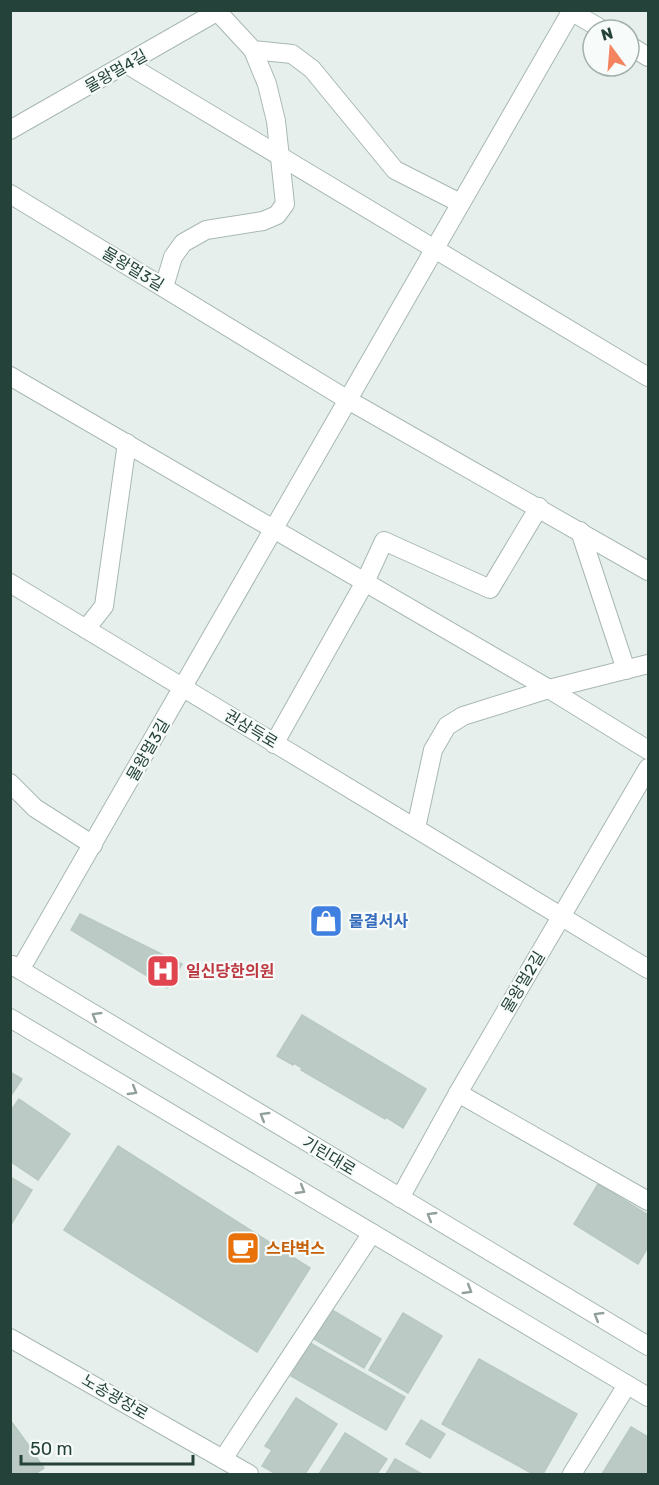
<svg xmlns="http://www.w3.org/2000/svg" width="659" height="1485" viewBox="0 0 659 1485" font-family="Rubik,'Noto Sans KR',sans-serif">
<rect width="100%" height="100%" fill="#e6efeb"/>
<g fill="#bbcac4" stroke="#b8c9c2" stroke-width="1.5">
<path d="M80 914 182 964 167 988 71 930Z"/>
<path d="M302 1015 426 1089 403 1128 386 1117 385 1119 301 1070 302 1068 294 1063 293 1065 277 1056Z"/>
<path d="M10 1072 22 1079 10 1097Z"/>
<path d="M19 1099 70 1134 38 1180 10 1161V1112Z"/>
<path d="M118 1146 310 1268 257 1352 64 1230Z"/>
<path d="M10 1177 32 1190 10 1226Z"/>
<path d="M598 1184 648 1215V1247L638 1264 574 1224Z"/>
<path d="M332 1310 381 1339 364 1368 314 1339Z"/>
<path d="M403 1313 442 1336 408 1393 369 1370Z"/>
<path d="M310 1343 405 1397 386 1430 291 1376Z"/>
<path d="M479 1359 577 1414 543 1474H533L442 1424Z"/>
<path d="M296 1398 337 1424 305 1474H276L262 1466 272 1450 265 1446Z"/>
<path d="M10 1420 35 1454 10 1471Z"/>
<path d="M10 1420 44 1468 35 1474H10Z"/>
<path d="M421 1420 445 1434 430 1458 406 1444Z"/>
<path d="M631 1427 648 1437V1474H602Z"/>
<path d="M345 1433 387 1459 377 1474H319Z"/>
<path d="M395 1459 422 1474H386Z"/>
</g>
<g fill="none" stroke-linecap="round" stroke-linejoin="round">
<defs>
<g id="minor">
<path d="M216 10 253 50 292 54 312 69 395 170 460 203"/>
<path d="M569 10 603 30"/>
<path d="M629 45 648 57"/>
<path d="M128 65 648 377"/>
<path d="M10 130 220 10"/>
<path d="M10 194 348 400 648 571"/>
<path d="M164 287 173 257 183 243 206 230 263 221 277 215 285 204 276 121 267 84 253 50"/>
<path d="M10 376 549 689 648 750"/>
<path d="M580 531 626 670"/>
<path d="M10 583 648 969"/>
<path d="M86 629 104 606 127 443"/>
<path d="M274 744 365 582 384 541 490 589 539 507"/>
<path d="M10 783 35 808 93 845"/>
<path d="M416 828 433 750 447 726 463 716 549 689 648 664"/>
<path d="M12 965 648 1346"/>
<path d="M20 970 572 10"/>
<path d="M10 1018 648 1397"/>
<path d="M458 1093 648 1201"/>
<path d="M400 1198 458 1093 648 768"/>
<path d="M10 1338 249 1474"/>
<path d="M223 1459 372 1233"/>
<path d="M572 1474 627 1385"/>
</g>
</defs>
<use href="#minor" stroke="#a8b8b2" stroke-width="20"/>
<use href="#minor" stroke="#fff" stroke-width="18"/>
</g>
<defs><path id="oneway-chevron" d="M-2-3.5L2.5 0L-2 3.5" fill="none" stroke-width="1.6" stroke-linecap="round" stroke-linejoin="round" transform="scale(1.5)"/></defs>
<g stroke="#92a09c">
<use href="#oneway-chevron" transform="translate(96 1016) rotate(-149)"/>
<use href="#oneway-chevron" transform="translate(133 1091) rotate(31)"/>
<use href="#oneway-chevron" transform="translate(264 1116) rotate(-149)"/>
<use href="#oneway-chevron" transform="translate(301 1190) rotate(31)"/>
<use href="#oneway-chevron" transform="translate(431 1216) rotate(-149)"/>
<use href="#oneway-chevron" transform="translate(468 1290) rotate(31)"/>
<use href="#oneway-chevron" transform="translate(598 1316) rotate(-149)"/>
</g>
<defs>
<symbol id="shop-square" viewBox="-11 -11 22 22"><rect x="-9" y="-9" width="18" height="18" rx="4" fill="#3f7fe0" stroke="#f7fbf9"/><path d="M-5-2.5h2.3a2.7 3.5 0 0 1 5.4 0H5L5.5 6h-11ZM-1.5-2.5h3a1.5 2.3 0 0 0-3 0Z" fill="#fff"/></symbol>
<symbol id="hospital-square" viewBox="-11 -11 22 22"><rect x="-9" y="-9" width="18" height="18" rx="4" fill="#e0444e" stroke="#f7fbf9"/><path d="M-5-5h3v3.5h4V-5h3V5h-3V1.5h-4V5h-3Z" fill="#fff"/></symbol>
<symbol id="cafe-square" viewBox="-11 -11 22 22"><rect x="-9" y="-9" width="18" height="18" rx="4" fill="#e8710a" stroke="#f7fbf9"/><path d="M-5.5-4.5H6V0H3Q3 3.5 0 3.5H-2.5Q-5.5 3.5-5.5 0ZM3-3.2v2h1.7v-2ZM-6 4.5H4V6H-6Z" fill="#fff"/></symbol>
</defs>
<g fill-rule="evenodd">
<use href="#shop-square" x="307" y="902" width="38" height="38"/>
<use href="#hospital-square" x="144" y="952" width="38" height="38"/>
<use href="#cafe-square" x="224" y="1229" width="38" height="38"/>
</g>
<g text-anchor="middle" dominant-baseline="central" stroke-width="4.5" stroke-linejoin="round" paint-order="stroke">
<g font-size="16" fill="#24423a" stroke="#f7fbf9">
<text transform="translate(116 71) rotate(-30)">물왕멀4길</text>
<text transform="translate(133 269) rotate(31)">물왕멀3길</text>
<text transform="translate(251 729) rotate(31)">권삼득로</text>
<text transform="translate(148 750) rotate(-60)">물왕멀3길</text>
<text transform="translate(523 982) rotate(-59)">물왕멀2길</text>
<text transform="translate(329 1156) rotate(31)">기린대로</text>
<text transform="translate(115 1397) rotate(30)">노송광장로</text>
</g>
<g font-size="16" font-weight="bold" fill="#366cbe" stroke="#f7fbf9" text-anchor="start">
<text x="349" y="921">물결서사</text>
</g>
<g font-size="16" font-weight="bold" fill="#be3a42" stroke="#f7fbf9" text-anchor="start">
<text x="186" y="971">일신당한의원</text>
</g>
<g font-size="16" font-weight="bold" fill="#c56008" stroke="#f7fbf9" text-anchor="start">
<text x="266" y="1248">스타벅스</text>
</g>
</g>
<rect width="659" height="1485" fill="none" stroke="#24423a" stroke-width="24"/>
<g transform="translate(611 48) rotate(344)"><circle r="28" fill="#f7fbf9" stroke="#a3b1ad" stroke-width="1.5"/>
<path d="M0-4.5L10 22L0 15L-10 22Z" fill="#f4845f"/>
<text y="-9" font-size="16" font-weight="bold" text-anchor="middle" fill="#24423a">N</text>
</g>
<path d="M21 1455v9h172v-9" fill="none" stroke="#24423a" stroke-width="3"/>
<text x="30" y="1455" font-size="18" fill="#24423a" stroke="#f7fbf9" stroke-width="4.5" paint-order="stroke">50 m</text>
</svg>
